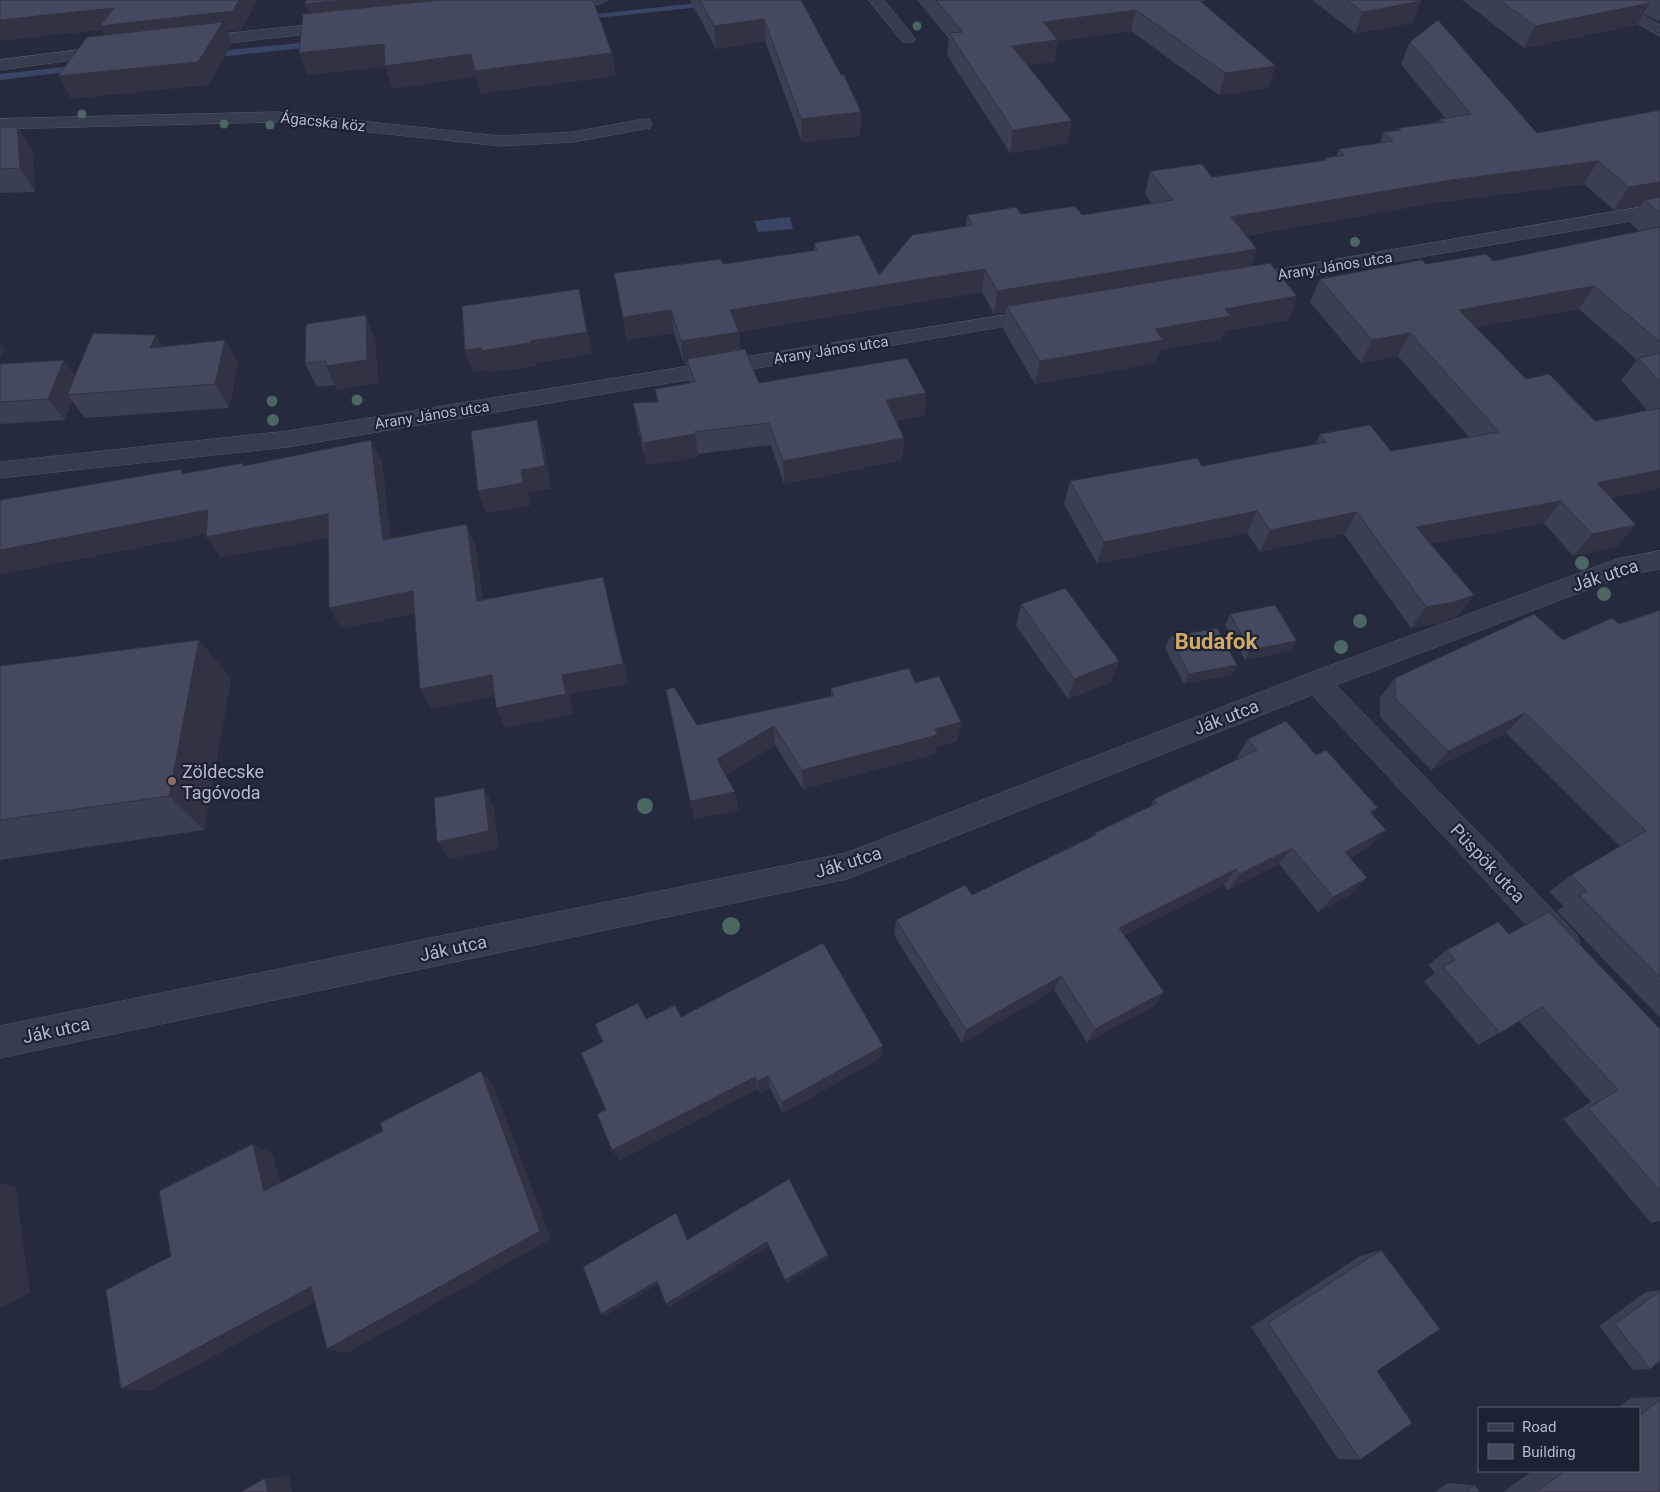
<svg xmlns="http://www.w3.org/2000/svg" width="1660" height="1492" viewBox="0 0 1660 1492" font-family="Roboto,sans-serif">
<rect width="100%" height="100%" fill="#252a3d"/>
<path fill="#3a4465" d="M790 217 793 229 758 232 755 221Z"/>
<g fill="none" stroke-linecap="round" stroke-linejoin="round">
<g fill="#3a4465" fill-rule="evenodd">
<path d="M725 0H752L748 2 578 20 574 18 578 16Z"/>
<path d="M319 41 322 42V46L208 58 204 55 208 52Z"/>
<path d="M81 65 84 66V70L0 80V74Z"/>
</g>
<defs>
<g id="street">
<path d="M608 0C603 7 554 12 549 5L551 2Z"/>
<path d="M869 0H884L913 36 916 39 913 42H903Z"/>
<path d="M1598 0H1616L1660 25V36Z"/>
<path d="M339 22 344 24 347 27 344 30 193 47 185 42 193 37Z"/>
<path d="M110 46 118 51 116 54 0 70V60Z"/>
<path d="M277 112 500 136 573 132 644 119 650 120 652 124 650 128 573 142 500 146 277 122 0 129V119Z"/>
<path d="M1660 204V216L1244 287 1237 285 1234 281 1237 277 1244 275Z"/>
<path d="M1042 309 1049 311 1052 315 1049 319 288 447 0 478V462L288 431Z"/>
<path d="M1660 551V569L1629 574 1336 685 1576 934 1580 944 1576 954 1565 959 1554 954 1312 695 847 879 0 1058V1026L846 853 1307 674 1617 559Z"/>
</g>
</defs>
<use href="#street" stroke="#535868" stroke-width="1"/>
<use href="#street" fill="#383d4d" fill-rule="evenodd"/>
</g>
<g fill="#4c6661">
<circle cx="917" cy="26" r="4.5"/>
<circle cx="82" cy="114" r="4.5"/>
<circle cx="224" cy="124" r="4.5"/>
<circle cx="270" cy="125" r="4.5"/>
<circle cx="1355" cy="242" r="5"/>
<circle cx="357" cy="400" r="5.5"/>
<circle cx="272" cy="401" r="5.5"/>
<circle cx="273" cy="420" r="6"/>
<circle cx="1582" cy="563" r="7"/>
<circle cx="1604" cy="594" r="7"/>
<circle cx="1360" cy="621" r="7"/>
<circle cx="1341" cy="647" r="7"/>
<circle cx="645" cy="806" r="8"/>
<circle cx="731" cy="926" r="9"/>
</g>
<g fill="#3a3f52" fill-rule="evenodd">
<path d="M690 0H801L861 112 860 136 802 142 765 41 716 49Z"/>
<path d="M917 0H1207L1201 1 1268 88 1219 95 1131 31 1058 41 1054 62 1027 65 1068 143 1010 153 947 55 949 39Z"/>
<path d="M1312 0H1420L1412 23 1355 33Z"/>
<path d="M1462 0H1660V20L1657 21 1644 14 1637 25 1524 48Z"/>
<path d="M1410 42 1537 133 1660 110V488L1611 498 1636 525 1616 547 1573 556 1544 523 1430 544 1474 595 1457 616 1439 623 1411 628 1344 534 1260 552 1247 533 1097 564 1064 504 1070 481 1202 466 1315 444 1320 434 1391 451 1469 437 1398 356 1361 363 1310 302 1320 279 1426 264 1493 261 1639 231 1630 223 1641 206 1614 210 1584 184 1440 202 1246 236 1251 266 1297 296 1288 320 1225 331 1222 339 1160 350 1156 363 1035 384 1003 329 1006 312 994 314 982 292 739 332 740 350 759 383 926 393 924 416 896 421 904 438 902 460 784 484 771 445 698 454V457L647 465 637 425 633 403 657 402 655 389 690 383 687 364H684L674 333 627 340 614 273 723 264 814 251V243L879 275 966 226 967 215 1021 214 1082 215 1152 203 1145 194 1150 171 1212 177 1324 161 1325 158 1336 156 1339 149 1380 143 1384 132 1397 131 1398 128 1439 122 1440 119 1445 118 1401 64ZM1579 309 1637 360 1621 380 1647 410 1595 421 1526 379 1476 327Z"/>
<path d="M0 127H17L32 150 35 192 0 193Z"/>
<path d="M375 339 378 383 337 390 335 385 317 387 305 363Z"/>
<path d="M162 346 238 363 229 408 85 418 72 401 65 420 0 424V364L75 375Z"/>
<path d="M1021 604 1119 661 1111 682 1068 699 1016 626Z"/>
<path d="M1660 610V1018L1557 911 1564 906 1549 892 1571 875 1620 846 1506 733 1431 770 1380 717V698L1395 678 1563 640 1619 624Z"/>
<path d="M1230 614 1291 651 1245 660 1225 625Z"/>
<path d="M1170 637 1237 665 1231 675 1184 684 1165 648Z"/>
<path d="M199 640 231 679 204 830 0 860V666Z"/>
<path d="M915 683 961 722 957 741 936 747 935 754 803 789 775 745 726 775 735 792 738 810 694 819 697 725 831 696V688Z"/>
<path d="M1248 739 1316 755 1372 814 1370 847 1350 858 1352 894 1318 912 1279 864 1228 890 1224 885 1124 935 1164 992 1154 1006 1087 1042 1054 990 962 1043 894 935 896 920 972 895 1093 836 1095 833 1151 806 1154 799 1238 759 1237 757Z"/>
<path d="M1509 934 1660 1029V1221L1651 1223 1563 1119 1591 1102 1519 1021 1478 1045 1424 981 1435 973 1428 965 1447 950Z"/>
<path d="M681 1017 883 1046 881 1058 783 1113 770 1088 760 1093 758 1089 620 1160 612 1150 606 1110 646 1019Z"/>
<path d="M1381 1250 1377 1371 1360 1460 1338 1459 1251 1327 1360 1256Z"/>
<path d="M1660 1290V1361L1650 1369 1633 1370 1599 1326 1646 1292Z"/>
<path d="M1660 1397V1492H1503L1532 1471H1639V1408H1618L1631 1398Z"/>
<path d="M1448 1483 1475 1485 1480 1492H1435Z"/>
</g>
<g fill="#303342">
<path d="M239 0H258L241 30 227 31 232 44 209 85 71 99 58 76 110 45 102 30 0 41V20L114 8Z"/>
<path d="M345 0H538L312 23 305 4Z"/>
<path d="M1421 1 1412 23 1355 33 1363 12Z"/>
<path d="M1650 3 1637 25 1524 48 1535 26Z"/>
<path d="M1136 10 1131 31 1058 41 1054 62 1009 68 1012 46 1043 22Z"/>
<path d="M764 19 765 41 716 49 714 26Z"/>
<path d="M384 44 471 54 612 53 616 76 480 94 476 77 393 89 385 67 307 75 299 53Z"/>
<path d="M1276 66 1268 88 1219 95 1225 73Z"/>
<path d="M861 112 860 136 802 142 801 119Z"/>
<path d="M1072 121 1068 143 1010 153 1013 130Z"/>
<path d="M17 127 32 150 35 192 20 168Z"/>
<path d="M1598 161 1584 184 1440 202 1223 240 1231 217 1452 180Z"/>
<path d="M1660 182V203L1645 200 1641 206 1614 210 1629 187Z"/>
<path d="M1257 249 1249 272 1007 306 1006 312 994 314 997 291Z"/>
<path d="M985 269 982 292 732 333 730 310Z"/>
<path d="M1594 286 1579 309 1446 333 1459 310Z"/>
<path d="M579 289 592 354 536 363V366L489 373 488 370 473 373 465 350 530 341Z"/>
<path d="M1297 296 1288 320 1225 331 1222 339 1160 350 1156 363 1035 384 1040 361 1225 309Z"/>
<path d="M671 310 674 333 627 340 623 317Z"/>
<path d="M366 315 375 339 378 383 337 390 326 366Z"/>
<path d="M739 332 741 355 687 359V364H684L681 341Z"/>
<path d="M1410 333 1398 356 1361 363 1372 340Z"/>
<path d="M156 335 170 359 150 348Z"/>
<path d="M225 340 238 363 229 408 215 384Z"/>
<path d="M0 342 5 349 0 358Z"/>
<path d="M64 360 80 382 67 395 72 401 65 420 48 399Z"/>
<path d="M926 393 924 416 885 423 886 400Z"/>
<path d="M537 420 544 444 551 489 528 493 530 506 486 513 478 491 521 470Z"/>
<path d="M695 434 698 457 647 465 643 443Z"/>
<path d="M904 438 902 460 784 484 783 461Z"/>
<path d="M371 440 382 462 394 562 383 540Z"/>
<path d="M1660 470V488L1579 505 1597 483Z"/>
<path d="M1561 501 1544 523 1402 549 1416 527Z"/>
<path d="M208 510 223 531 0 575V550Z"/>
<path d="M1257 511 1247 533 1097 564 1104 542Z"/>
<path d="M1357 512 1344 534 1260 552 1270 530Z"/>
<path d="M328 514 340 536 221 558 206 537Z"/>
<path d="M467 524 476 546 486 622 477 601Z"/>
<path d="M1636 525 1616 547 1573 556 1592 534Z"/>
<path d="M603 577 629 684 569 694 573 714 505 728 496 708 562 675Z"/>
<path d="M413 591 424 612 341 629 329 608Z"/>
<path d="M1474 595 1457 616 1439 623 1411 628 1426 607Z"/>
<path d="M199 640 231 679 204 830 169 796Z"/>
<path d="M1297 641 1291 651 1245 660 1250 650Z"/>
<path d="M1119 661 1111 682 1068 699 1074 679Z"/>
<path d="M1237 665 1231 675 1184 684 1189 674Z"/>
<path d="M492 675 501 695 431 709 420 689Z"/>
<path d="M1525 713 1506 733 1431 770 1448 751Z"/>
<path d="M961 722 957 741 936 747 935 754 803 789 802 770 935 729Z"/>
<path d="M774 726 775 745 720 778 717 759Z"/>
<path d="M484 788 494 807 499 849 449 859 437 842Z"/>
<path d="M735 792 738 810 694 819 690 801Z"/>
<path d="M1378 808 1362 825 1370 812Z"/>
<path d="M1386 830 1370 847 1330 868 1345 852Z"/>
<path d="M1292 848 1279 864 1228 890 1240 874Z"/>
<path d="M1236 869 1224 885 1110 942 1119 928Z"/>
<path d="M1367 878 1352 894 1318 912 1333 897Z"/>
<path d="M1061 976 1054 990 962 1043 966 1030Z"/>
<path d="M1164 992 1154 1006 1087 1042 1095 1029Z"/>
<path d="M883 1046 881 1058 783 1113 782 1102Z"/>
<path d="M481 1071 493 1084 551 1239 347 1353 327 1349Z"/>
<path d="M768 1076 770 1088 760 1093 758 1081Z"/>
<path d="M755 1077 758 1089 620 1160 612 1150Z"/>
<path d="M253 1144 273 1154 285 1200 264 1191Z"/>
<path d="M0 1183 16 1188 30 1293 0 1308Z"/>
<path d="M676 1213 679 1217 690 1244 687 1240Z"/>
<path d="M767 1242 769 1246 669 1307 666 1304Z"/>
<path d="M828 1255V1259L786 1283 785 1280Z"/>
<path d="M657 1281 660 1283 605 1316 601 1314Z"/>
<path d="M311 1287 331 1293 149 1391 121 1389Z"/>
<path d="M289 1476 292 1492H268L265 1478Z"/>
</g>
<g fill="#44495f" stroke="#303342">
<path d="M0 0H239L233 11 100 26 114 8 0 20Z"/>
<path d="M306 0H345L305 4Z"/>
<path d="M440 0H593L612 53 475 71 471 54 385 66 384 44 299 53 303 14Z"/>
<path d="M700 0H801L841 75H844L861 112 801 119 764 19 714 26Z"/>
<path d="M936 0H1199L1276 66 1225 73 1136 10 1043 22 1058 40 1012 46 1072 121 1013 130 949 33 963 32Z"/>
<path d="M1347 0H1420L1421 1 1363 12Z"/>
<path d="M1500 0H1644L1650 3 1535 26Z"/>
<path d="M1438 20 1537 133 1660 110V182L1629 187 1598 161 1452 180 1231 217 1257 249 997 291 985 269 730 310 739 332 681 341 671 310 623 317 614 273 721 259 723 264 817 250 814 243 859 235 879 275 912 235 973 225 967 215 1016 207 1021 214 1075 206 1082 215 1173 200 1150 171 1202 164 1212 177 1327 160 1325 158 1344 155 1339 149 1393 141 1384 132 1401 130 1398 128 1444 122 1440 119 1471 114 1410 42Z"/>
<path d="M223 22 198 62 58 76 87 37Z"/>
<path d="M0 127H17L20 168 0 169Z"/>
<path d="M1660 197V213L1645 200Z"/>
<path d="M1660 227V342L1594 286 1459 310 1526 379 1549 374 1595 421 1660 408V470L1597 483 1636 525 1592 534 1561 501 1416 527 1474 595 1455 602 1426 607 1357 512 1270 530 1257 511 1104 542 1070 481 1197 458 1202 466 1326 442 1320 434 1370 425 1391 451 1499 432 1410 333 1372 340 1320 279 1422 260 1426 264 1486 254 1493 261Z"/>
<path d="M1270 263 1297 296 1225 309 1231 316 1155 329 1163 340 1040 361 1007 306Z"/>
<path d="M579 289 587 332 530 341V343L482 351 481 348 465 350 462 306Z"/>
<path d="M366 315 367 360 326 366V361L305 363 306 324Z"/>
<path d="M93 333 156 335 150 348 225 340 215 384 67 395Z"/>
<path d="M745 349 759 383 907 358 926 393 886 400 904 438 783 461 769 423 694 432 695 434 643 443 633 403 658 402 655 389 695 382 687 359Z"/>
<path d="M1660 353V382L1638 358Z"/>
<path d="M64 360 48 399 0 402V364Z"/>
<path d="M537 420 545 466 521 470 523 483 478 491 471 431Z"/>
<path d="M371 440 383 540 467 524 477 601 603 577 623 664 562 675 566 694 496 708 492 675 420 689 413 591 329 608 328 514 206 537 208 510 0 550V500L182 469 181 474 243 463V466Z"/>
<path d="M1065 588 1119 661 1074 679 1021 604Z"/>
<path d="M1275 605 1297 641 1250 650 1230 614Z"/>
<path d="M1660 610V977L1579 895 1587 891 1571 875 1646 831 1525 713 1448 751 1395 698V678L1534 614 1563 640 1612 618 1619 624Z"/>
<path d="M1217 628 1237 665 1189 674 1170 637Z"/>
<path d="M199 640 169 796 0 820V666Z"/>
<path d="M909 668 915 683 939 676 961 722 935 729 938 735 802 770 774 726 717 759 735 792 690 801 666 690 674 687 697 725 834 696 831 688Z"/>
<path d="M1286 721 1316 755 1326 750 1378 808 1370 812 1386 830 1345 852 1367 878 1333 897 1292 848 1240 874 1236 869 1119 928 1164 992 1095 1029 1061 976 966 1030 896 920 965 885 972 895 1096 835 1095 833 1157 803 1154 799 1257 750 1248 739Z"/>
<path d="M484 788 489 831 437 842 434 798Z"/>
<path d="M1549 912 1660 1029V1191L1588 1108 1618 1090 1542 1007 1500 1033 1443 967 1455 960 1447 950 1498 922 1509 934Z"/>
<path d="M823 943 883 1046 782 1102 768 1076 758 1081 755 1077 612 1150 597 1114 606 1110 581 1053 603 1042 595 1024 638 1003 646 1019 675 1005 681 1017Z"/>
<path d="M481 1071 540 1231 327 1349 311 1287 121 1389 106 1290 171 1256 159 1191 253 1144 264 1191 383 1131 380 1123Z"/>
<path d="M789 1179 828 1255 785 1280 767 1242 666 1304 657 1281 601 1314 583 1267 676 1213 687 1240Z"/>
<path d="M1381 1250 1440 1329 1377 1371 1412 1423 1360 1460 1268 1323Z"/>
<path d="M1660 1291V1361L1650 1369 1615 1324Z"/>
<path d="M1660 1400V1492H1536L1565 1471H1639V1416Z"/>
<path d="M265 1478 268 1492H241Z"/>
<path d="M1475 1485 1480 1492H1465Z"/>
</g>
<circle fill="#8d6e63" stroke="#1d2232" stroke-width="2" cx="172" cy="781" r="5"/>
<g text-anchor="middle" dominant-baseline="central" stroke-width="4.5" stroke-linejoin="round" paint-order="stroke">
<g font-size="15" fill="#b4b8c8" stroke="#1d2232">
<text transform="translate(323 122) rotate(6)">Ágacska köz</text>
<text transform="translate(1335 266) rotate(-9)">Arany János utca</text>
<text transform="translate(831 350) rotate(-9)">Arany János utca</text>
<text transform="translate(432 415) rotate(-9)">Arany János utca</text>
</g>
<g font-size="18" fill="#b4b8c8" stroke="#1d2232">
<text transform="translate(1605 575) rotate(-18)">Ják utca</text>
<text transform="translate(1226 717) rotate(-21)">Ják utca</text>
<text transform="translate(848 862) rotate(-17)">Ják utca</text>
<text transform="translate(1488 863) rotate(47)">Püspök utca</text>
<text transform="translate(453 948) rotate(-12)">Ják utca</text>
<text transform="translate(56 1030) rotate(-12)">Ják utca</text>
</g>
<g font-size="18" fill="#b4b8c8" stroke="#1d2232" text-anchor="start">
<text x="182" y="771">Zöldecske<tspan x="182" dy="21">Tagóvoda</tspan></text>
</g>
<g font-size="22" font-weight="bold" fill="#d1ab66" stroke="#1d2232">
<text x="1216" y="641">Budafok</text>
</g>
</g>
<rect x="1478" y="1407" width="162" height="65" fill="#1d2232" stroke="#595e6e"/>
<rect x="1488" y="1423" width="25" height="8" fill="#383d4d" stroke="#595e6e"/>
<text x="1522" y="1432" font-size="15" fill="#b4b8c8">Road</text>
<rect x="1488" y="1444" width="25" height="15" fill="#44495f" stroke="#595e6e"/>
<text x="1522" y="1457" font-size="15" fill="#b4b8c8">Building</text>
</svg>
